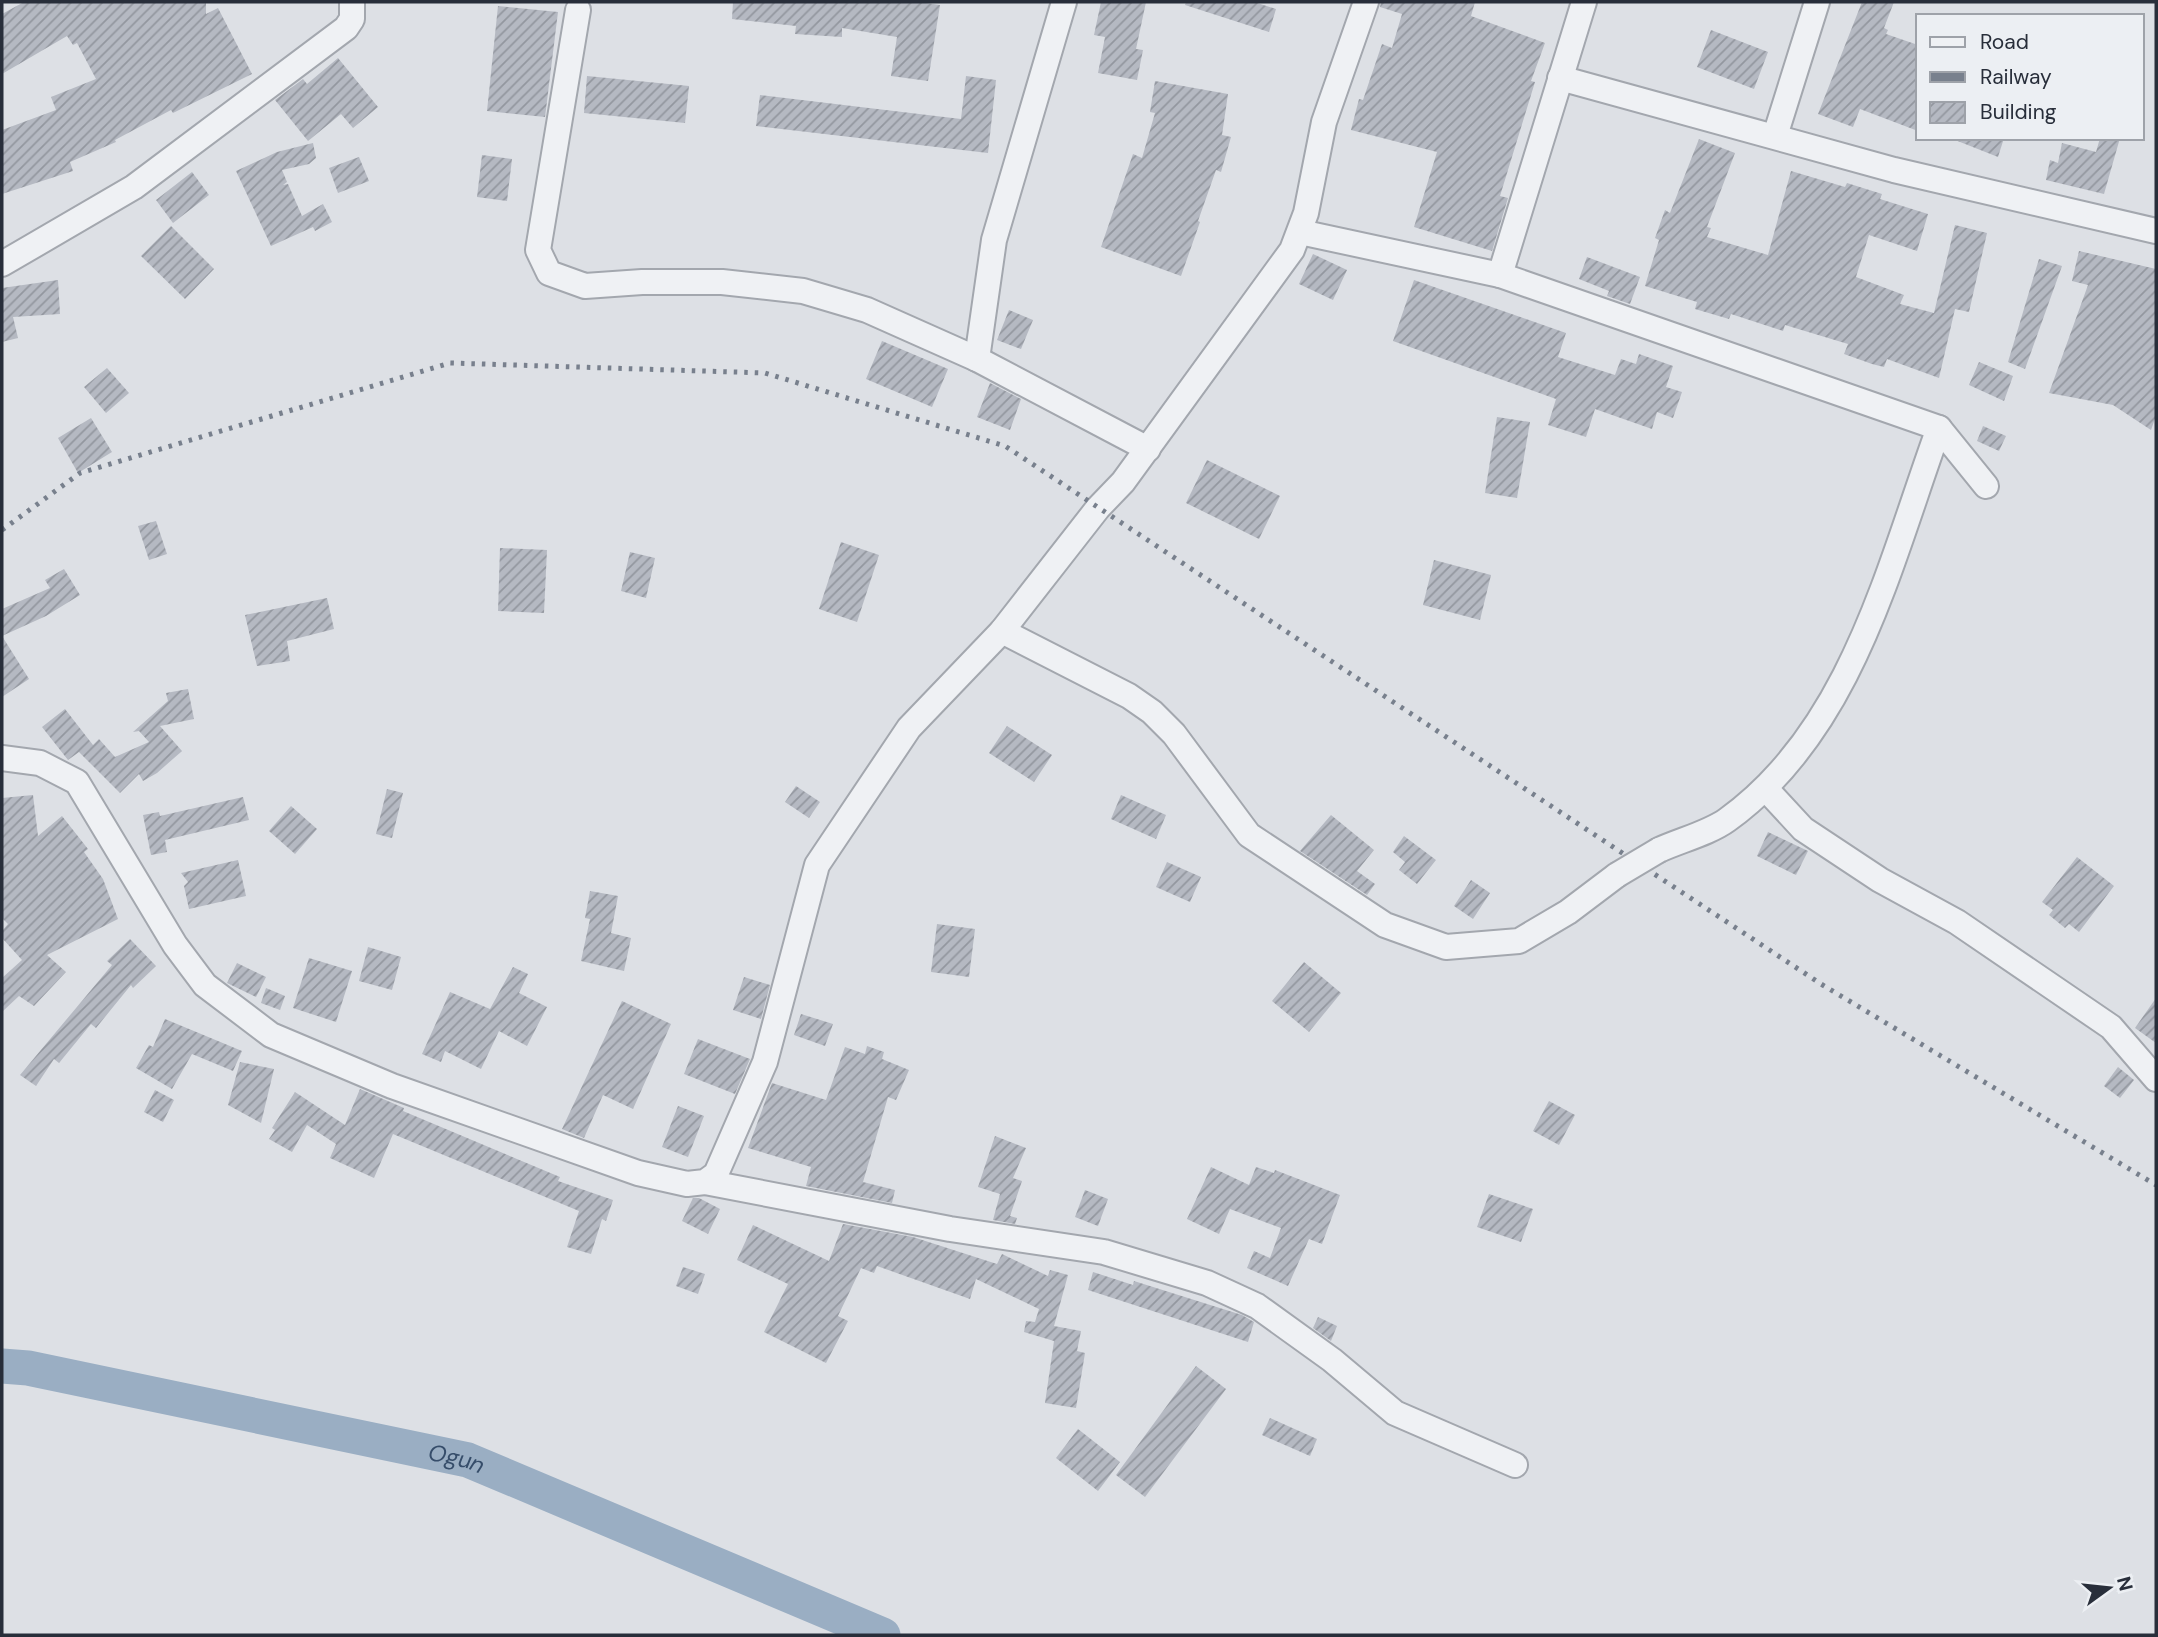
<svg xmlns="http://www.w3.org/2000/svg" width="2158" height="1637" viewBox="0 0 2158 1637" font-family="'DM Sans',sans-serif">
<defs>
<pattern id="building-hatch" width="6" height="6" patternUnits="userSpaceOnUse" patternTransform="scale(1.75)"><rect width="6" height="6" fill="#b5b9c2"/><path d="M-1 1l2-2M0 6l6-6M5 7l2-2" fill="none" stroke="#93979f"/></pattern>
</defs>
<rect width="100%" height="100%" fill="#dde0e5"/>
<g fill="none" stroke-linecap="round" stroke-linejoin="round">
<path stroke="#9aaec3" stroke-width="35" id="s1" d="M2 1366 28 1368 468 1460 883 1635"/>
</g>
<g fill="url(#building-hatch)">
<path d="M24 2H206V14L218 8 252 74 173 113 171 110 115 140 116 142 70 162 73 171 2 194V130L56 110 51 97 96 79 77 43 73 45 67 36 2 74V14Z"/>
<path d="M733 2H919L940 5 928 81 891 76 897 37 842 28V37L795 34 796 26 732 19Z"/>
<path d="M1101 2H1146L1136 49 1143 50 1137 80 1098 73 1105 37 1094 35Z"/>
<path d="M1186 2H1254L1276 9 1269 32 1185 5Z"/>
<path d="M1381 2H1475L1471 16 1545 43 1531 81 1535 82 1500 196 1508 198 1492 251 1414 227 1437 152 1351 130 1359 99 1363 100 1382 44 1392 48 1402 14 1380 7Z"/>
<path d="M1862 2H1894L1884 28 1888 30 1886 34 1918 45V131L1860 109 1853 127 1818 114Z"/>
<path d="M498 6 558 12 545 117 487 111Z"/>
<path d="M1711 30 1768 52 1754 89 1697 67Z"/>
<path d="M338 58 378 107 353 128 341 114 308 141 275 100 303 79 307 84Z"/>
<path d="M587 76 689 86 685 123 584 113Z"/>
<path d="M966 76 996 80 988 153 756 126 760 95 961 119Z"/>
<path d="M1155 81 1228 94 1222 135 1231 137 1221 172 1216 170 1198 221 1200 222 1181 276 1101 247 1133 154 1142 158 1155 113 1150 112Z"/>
<path d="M1950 138H2004L1998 157Z"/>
<path d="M2100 138H2120L2104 194 2046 180 2050 160 2058 163 2062 143 2096 152Z"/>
<path d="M1699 139 1735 153 1707 227 1711 228 1707 237 1768 255 1791 171 1845 187 1847 183 1882 194 1880 199 1928 214 1917 251 1869 235 1856 277 1904 295 1900 304 1934 313 1955 225 1987 233 1969 312 1955 309 1939 378 1887 359 1884 367 1872 364 1844 354 1848 344 1785 325 1783 331 1731 314 1729 319 1695 309 1697 302 1645 286 1659 240 1655 238 1665 210 1670 213Z"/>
<path d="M313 143 316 158 309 164 282 170 287 182 283 185 288 184 302 216 323 204 332 222 315 231 313 227 271 246 236 171 277 152Z"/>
<path d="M482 155 512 159 507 201 477 197Z"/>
<path d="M359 157 369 181 338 193 329 168Z"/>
<path d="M192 172 209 195 173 223 156 200Z"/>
<path d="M171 226 214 269 185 299 141 256Z"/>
<path d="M2079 251 2156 269V416L2151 430 2113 405 2049 393 2088 285 2072 281Z"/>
<path d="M1313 254 1347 270 1333 300 1299 284Z"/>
<path d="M1587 257 1640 277 1630 304 1607 296 1609 291 1579 279Z"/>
<path d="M2039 259 2062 266 2025 369 2008 362Z"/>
<path d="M58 280 60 314 13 317 18 338 2 342V288Z"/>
<path d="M1414 280 1566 333 1558 357 1615 375 1621 359 1636 364 1639 354 1673 366 1666 387 1682 392 1673 418 1657 412 1652 429 1595 409 1586 437 1548 425 1556 399 1393 341Z"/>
<path d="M1009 310 1033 320 1021 349 997 340Z"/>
<path d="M882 341 948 369 932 407 866 379Z"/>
<path d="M1979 362 2013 376 2004 401 1969 385Z"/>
<path d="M107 368 129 393 106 413 84 387Z"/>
<path d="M990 383 1021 399 1010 430 977 417Z"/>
<path d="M1497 417 1530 422 1517 498 1485 493Z"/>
<path d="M91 418 112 452 78 473 58 438Z"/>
<path d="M1983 426 2006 436 1999 451 1977 441Z"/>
<path d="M1207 460 1280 496 1259 539 1186 503Z"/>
<path d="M156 521 167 554 149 560 138 526Z"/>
<path d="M841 542 879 555 857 622 819 609Z"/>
<path d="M500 548 547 550 544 613 498 611Z"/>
<path d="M630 552 655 558 646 598 621 591Z"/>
<path d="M1434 560 1491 575 1480 620 1423 605Z"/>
<path d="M64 569 80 595 46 616 2 636V609L50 588 45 580Z"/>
<path d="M327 598 334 629 287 641 290 661 257 666 245 615Z"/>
<path d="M2 636 29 679 2 697Z"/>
<path d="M188 689 194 719 160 726 182 751 157 773 143 781 139 774 120 793 79 752 68 760 42 727 65 709 93 745 99 739 115 757 149 742 139 731 133 732 168 701 166 693Z"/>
<path d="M1007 726 1052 755 1034 782 989 753Z"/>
<path d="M796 786 820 802 809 818 785 802Z"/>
<path d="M387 789 403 793 392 838 376 834Z"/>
<path d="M33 795 38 836 62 816 88 849 84 852 103 879 118 919 47 955 66 972 34 1006 19 996 2 1012V978L22 960 2 938V931L8 924 2 918V798Z"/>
<path d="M1121 795 1166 815 1156 839 1111 819Z"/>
<path d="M243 797 249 820 165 840 167 852 151 855 143 815 159 812 160 816Z"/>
<path d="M291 806 317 829 295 854 269 831Z"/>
<path d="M1331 815 1374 850 1357 871 1375 884 1367 895 1300 851Z"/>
<path d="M1768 832 1808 851 1796 875 1757 856Z"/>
<path d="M1404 836 1436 860 1417 884 1399 870 1405 862 1393 852Z"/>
<path d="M2077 857 2114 886 2079 932 2069 924 2065 928 2049 915 2053 910 2042 902Z"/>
<path d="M238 860 246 896 189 909 184 886 188 882 181 873Z"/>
<path d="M1167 862 1201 877 1190 902 1156 887Z"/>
<path d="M1471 880 1490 893 1473 919 1454 906Z"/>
<path d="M590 891 618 896 611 933 631 938 624 971 581 961 590 919 585 918Z"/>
<path d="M937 924 975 929 969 977 931 972Z"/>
<path d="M130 939 156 966 133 988 131 985 96 1028 91 1024 59 1063 54 1059 36 1086 20 1075 112 965 107 961Z"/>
<path d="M368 947 401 957 392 990 359 981Z"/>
<path d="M309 958 352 971 336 1022 293 1008Z"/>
<path d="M1304 962 1341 993 1309 1032 1272 1001Z"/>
<path d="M237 963 266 977 256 997 227 983Z"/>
<path d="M513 967 528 974 519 993 547 1007 527 1046 499 1031 481 1069 445 1051 441 1062 422 1054 450 992 490 1009Z"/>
<path d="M744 977 770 985 761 1019 733 1010Z"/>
<path d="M266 988 285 996 280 1010 261 1003Z"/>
<path d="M2156 998V1043L2135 1028Z"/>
<path d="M622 1001 671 1024 633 1109 603 1095 584 1138 562 1129Z"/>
<path d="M801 1014 833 1024 825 1046 794 1035Z"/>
<path d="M165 1019 242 1051 233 1071 192 1054 172 1089 136 1068 149 1045 153 1047Z"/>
<path d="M698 1039 750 1059 735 1094 684 1074Z"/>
<path d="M867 1046 884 1052 882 1059 909 1070 896 1100 888 1097 863 1182 895 1190 892 1203 806 1186 811 1167 748 1148 772 1083 826 1100 845 1047 865 1054Z"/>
<path d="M240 1062 274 1069 261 1123 228 1105Z"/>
<path d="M2118 1067 2134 1080 2120 1098 2104 1086Z"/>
<path d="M360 1089 404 1108 403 1111 560 1177 558 1181 613 1200 606 1221 602 1219 591 1254 567 1247 579 1211 393 1134 374 1178 330 1158 336 1144 307 1125 292 1152 269 1139 275 1130 272 1128 295 1092 345 1125Z"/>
<path d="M155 1090 174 1100 163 1122 144 1112Z"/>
<path d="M1549 1101 1575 1115 1559 1145 1533 1131Z"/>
<path d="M678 1106 704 1116 688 1157 662 1147Z"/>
<path d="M995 1136 1026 1148 1013 1178 1022 1181 1010 1216 1017 1218 1015 1224 993 1220 1000 1194 978 1187Z"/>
<path d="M1211 1167 1249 1185 1256 1167 1274 1173 1275 1170 1340 1195 1322 1244 1309 1239 1288 1286 1247 1268 1254 1251 1270 1258 1281 1228 1230 1209 1219 1234 1187 1219Z"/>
<path d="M1085 1190 1108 1199 1098 1226 1075 1217Z"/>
<path d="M1489 1194 1533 1209 1521 1242 1477 1227Z"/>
<path d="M693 1198H699L720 1209 708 1234 682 1221Z"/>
<path d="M843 1224 913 1237 997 1264 1002 1254 1048 1276 1050 1270 1068 1275 1054 1326 1081 1331 1077 1351 1085 1353 1076 1408 1045 1403 1054 1341 1024 1332 1026 1321 1035 1322 1039 1309 976 1279 970 1299 877 1266 874 1273 861 1268 838 1316 848 1321 826 1363 764 1332 788 1284 737 1260 753 1225 829 1261Z"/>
<path d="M683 1267 705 1274 698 1294 676 1286Z"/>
<path d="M1093 1272 1133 1285 1134 1281 1242 1315 1254 1322 1248 1342 1088 1290Z"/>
<path d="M1318 1317 1337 1326 1331 1341 1313 1328Z"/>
<path d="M1196 1366 1226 1389 1145 1497 1116 1475Z"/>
<path d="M1270 1418 1317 1439 1310 1456 1262 1435Z"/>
<path d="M1078 1429 1120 1462 1098 1491 1056 1458Z"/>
</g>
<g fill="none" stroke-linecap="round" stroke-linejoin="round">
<defs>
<g id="minor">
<path d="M578 10 538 250 549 273 585 286 642 282H722L803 291 867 310 977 359 1148 449"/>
<path d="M1560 78 1894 170 2156 231"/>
<path d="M1775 136 1817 2"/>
<path d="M1300 232 1500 275 1939 428 1986 486"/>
<path d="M2 264 134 187 346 28 352 19V2"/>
<path d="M1500 275 1584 2"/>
<path d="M977 359 994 240 1064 2"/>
<path d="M1002 631 1129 696 1152 712 1174 734 1249 835 1385 925 1446 947 1519 941 1568 912 1617 875"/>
<path d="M2 758 40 763 77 782 175 945 205 985 271 1035 392 1086 638 1173 687 1184 705 1182 716 1174 765 1062 817 865 909 728 1002 631 1098 508 1123 482 1292 250 1306 213 1324 122 1366 2"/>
<path d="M1766 789 1803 829 1880 880 1957 922 2111 1027 2156 1079"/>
<path d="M1659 850C1681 840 1709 833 1727 820 1852 730 1889 565 1939 428"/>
<path d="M705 1182 950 1229 1104 1252 1207 1283 1257 1306 1332 1360 1395 1413 1515 1465"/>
</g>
</defs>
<use href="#minor" stroke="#a3a7ae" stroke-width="28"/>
<use href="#minor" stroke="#eff1f4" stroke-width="24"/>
<path stroke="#78808d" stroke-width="5" stroke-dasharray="3.5 7" stroke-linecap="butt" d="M2 530 80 473 450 363 765 373 1005 446 1821 984 2156 1185"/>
<defs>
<path id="minor-bridge" d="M1617 875 1659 850"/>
</defs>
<use href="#minor-bridge" stroke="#a3a7ae" stroke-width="28" stroke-linecap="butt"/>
<use href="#minor-bridge" stroke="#eff1f4" stroke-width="24"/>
</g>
<g text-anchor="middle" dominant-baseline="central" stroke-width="6" stroke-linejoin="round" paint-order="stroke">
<g font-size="23" font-style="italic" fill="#364d6a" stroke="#eceff3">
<text stroke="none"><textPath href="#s1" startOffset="464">Ogun</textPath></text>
</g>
</g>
<rect width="2158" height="1637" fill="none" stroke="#282e3a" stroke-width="7"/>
<rect x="1916" y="14" width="228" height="126" fill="#eceff3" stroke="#9ea2a9" stroke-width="2"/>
<rect x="1930" y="37" width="35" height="10" fill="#eff1f4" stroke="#9ea2a9" stroke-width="2"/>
<text x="1980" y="49" font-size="21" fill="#282e3a">Road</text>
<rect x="1930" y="72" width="35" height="10" fill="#78808d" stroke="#9ea2a9" stroke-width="2"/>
<text x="1980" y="84" font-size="21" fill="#282e3a">Railway</text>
<rect x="1930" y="102" width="35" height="21" fill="url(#building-hatch)" stroke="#9ea2a9" stroke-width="2"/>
<text x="1980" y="119" font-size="21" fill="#282e3a">Building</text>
<g transform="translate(2109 1588) rotate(75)" stroke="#eceff3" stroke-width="5" paint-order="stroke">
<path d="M0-5L12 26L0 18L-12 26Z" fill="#282e3a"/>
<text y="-10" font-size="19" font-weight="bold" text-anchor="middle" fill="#282e3a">N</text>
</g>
</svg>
